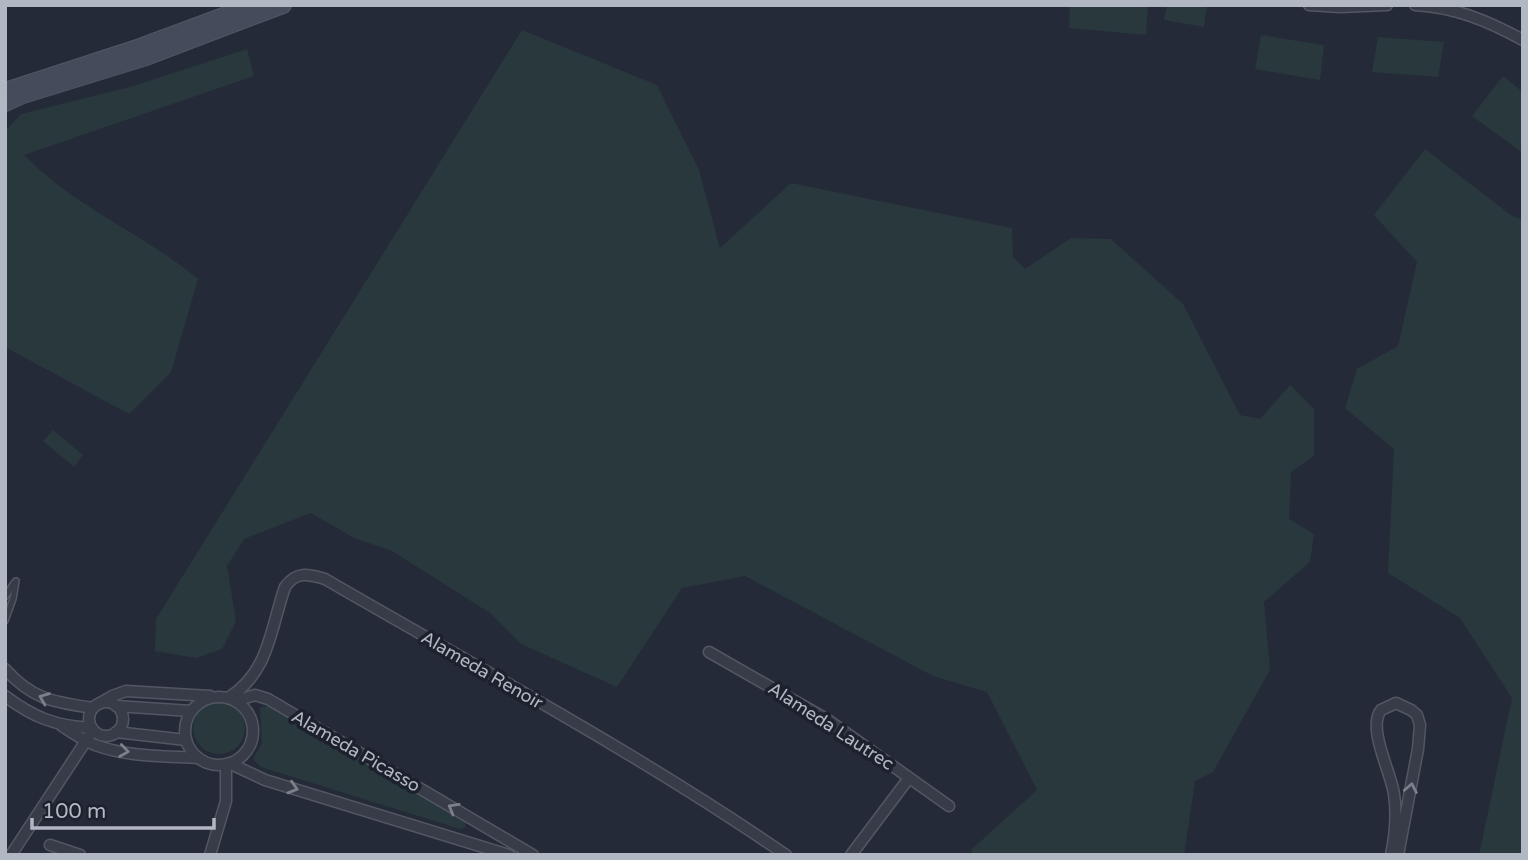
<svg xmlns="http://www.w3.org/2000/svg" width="1528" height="860" viewBox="0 0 1528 860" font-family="'Varela Round',sans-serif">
<rect width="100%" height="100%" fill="#242a38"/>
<g fill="#28383c">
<path d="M1070 5H1148L1146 35 1069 28Z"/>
<path d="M1167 5H1207L1204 27 1164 20Z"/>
<path d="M522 30 657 85 699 170 720 248 791 183 1012 228 1013 257 1025 269 1071 238 1111 239 1183 304 1240 415 1260 419 1290 385 1314 409V456L1291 472 1289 519 1314 534 1310 562 1264 602 1270 670 1213 772 1195 781 1184 855H974L971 850 1037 790 987 692 933 676 745 576 682 588 617 687 521 644 490 613 392 551 354 538 311 513 244 539 227 566 236 621 222 649 196 658 155 651 156 619Z"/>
<path d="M1261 35 1324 45 1320 80 1255 69Z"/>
<path d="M1378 37 1444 42 1438 77 1372 72Z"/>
<path d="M247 49 254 76 24 155C74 207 143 233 198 279L171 372 129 414 5 347V131L21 114 130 87Z"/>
<path d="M1503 76 1523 92V153L1472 116Z"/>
<path d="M1425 149 1512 216 1523 220V855H1479L1512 698 1460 618 1388 573 1394 449 1345 408 1357 369 1398 346 1417 262 1374 215Z"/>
<path d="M53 430 83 455 74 467 43 441Z"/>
<circle cx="219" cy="728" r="26"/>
<path d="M268 706 466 822 465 828 460 829 261 767 253 759 262 743 260 707Z"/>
</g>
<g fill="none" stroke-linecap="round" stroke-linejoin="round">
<defs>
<g id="lane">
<path d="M5 597 14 583"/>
<path d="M5 621 13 599 16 581"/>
</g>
<g id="street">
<path d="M1309 5 1340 7 1387 5"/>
<path d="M1415 5C1455 7 1488 21 1523 40"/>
<path d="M709 652 828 720 949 806"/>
<path d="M5 669C33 700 54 702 93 708"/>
<path d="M5 696C34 718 56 726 92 728"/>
<circle cx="219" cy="731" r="34"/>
<path d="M228 698C269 673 270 630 285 587 296 571 308 574 325 579 480 669 639 754 786 855"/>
<path d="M235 701 255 695 268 699 533 855"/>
<circle cx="106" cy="719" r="17"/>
<path d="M95 706 112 696 126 691 210 696"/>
<path d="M116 706 191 711"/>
<path d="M62 726C72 733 83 740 95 745 127 757 164 756 198 758"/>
<path d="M116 732 186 740"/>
<path d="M229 763 265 780 509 855"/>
<path d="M50 845 80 855"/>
<path d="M11 855 93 730"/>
<path d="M210 855 226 801V764"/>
<path d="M851 855 909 778"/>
<path d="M1391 855C1395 836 1397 814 1394 794 1391 772 1367 728 1381 710L1396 703 1411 710 1417 715 1420 725 1418 749 1398 855"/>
</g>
<g id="secondary">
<path d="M5 91 140 47 253 5"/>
<path d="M5 103 20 96 143 58 283 5"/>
</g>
</defs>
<use href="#lane" stroke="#525763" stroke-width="8"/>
<use href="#street" stroke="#525763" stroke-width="13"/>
<use href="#secondary" stroke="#525763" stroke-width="18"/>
<use href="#lane" stroke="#373c48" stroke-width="5"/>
<use href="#street" stroke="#373c48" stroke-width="10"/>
<use href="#secondary" stroke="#454b5b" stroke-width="16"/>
</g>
<defs><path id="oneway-chevron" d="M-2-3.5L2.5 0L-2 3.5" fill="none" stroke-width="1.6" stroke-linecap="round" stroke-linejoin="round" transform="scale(1.75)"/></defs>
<g stroke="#7b808c">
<use href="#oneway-chevron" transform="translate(44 698) rotate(-158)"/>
<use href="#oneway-chevron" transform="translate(124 751) rotate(8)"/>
<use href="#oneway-chevron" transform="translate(293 788) rotate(17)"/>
<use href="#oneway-chevron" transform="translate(1411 788) rotate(-79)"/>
<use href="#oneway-chevron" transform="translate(453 808) rotate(-150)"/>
</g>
<g text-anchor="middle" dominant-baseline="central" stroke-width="7" stroke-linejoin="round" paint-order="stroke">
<g font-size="18" fill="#b2b7c4" stroke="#1c212d">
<text transform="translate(482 670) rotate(30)">Alameda Renoir</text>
<text transform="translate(831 726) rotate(33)">Alameda Lautrec</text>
<text transform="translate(356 751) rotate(30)">Alameda Picasso</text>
</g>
</g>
<rect width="1528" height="860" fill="none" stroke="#b2b7c4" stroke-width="14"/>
<path d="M32 818v10h182v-10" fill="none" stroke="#b2b7c4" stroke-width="3.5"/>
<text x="42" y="818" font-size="21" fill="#b2b7c4" stroke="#1c212d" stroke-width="5" paint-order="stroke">100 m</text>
</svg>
